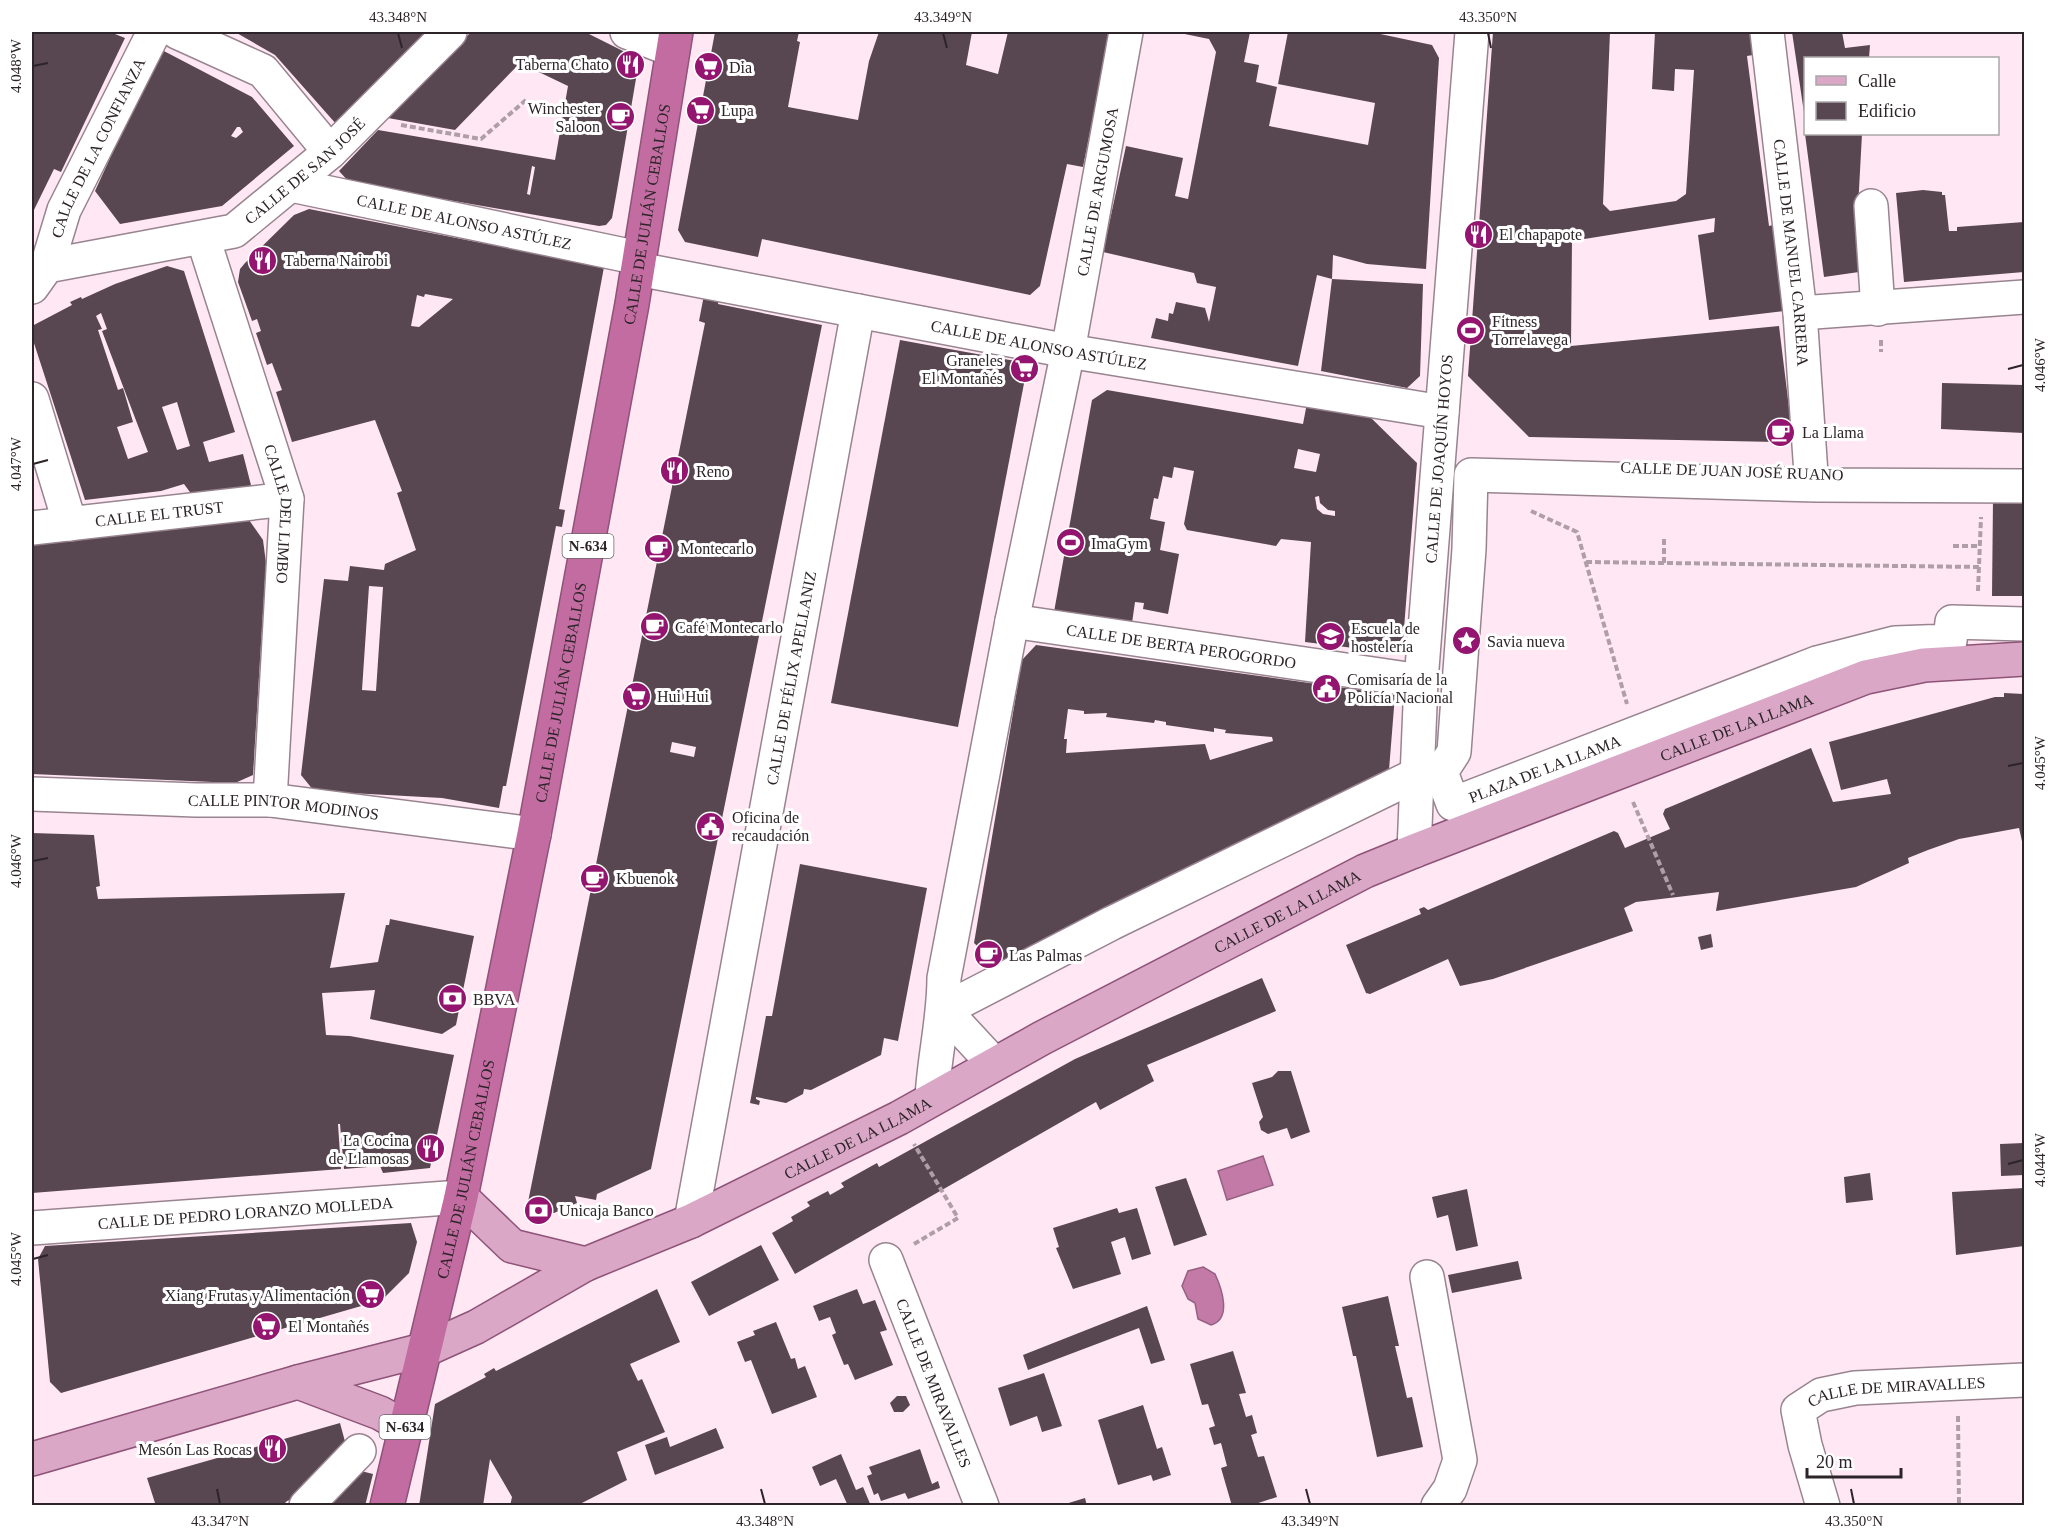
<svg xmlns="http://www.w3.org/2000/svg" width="2056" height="1537" viewBox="0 0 2056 1537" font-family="'Times New Roman',serif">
<rect width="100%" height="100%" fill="#ffe8f4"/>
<g fill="#c37aa7" stroke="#966081" stroke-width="1.5">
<path d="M1263 1156 1273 1185 1227 1200 1218 1171Z"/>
<path d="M1203 1267 1215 1274C1222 1289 1232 1319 1211 1325L1198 1319 1195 1303 1188 1299 1182 1286 1188 1271Z"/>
</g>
<g fill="#584651" fill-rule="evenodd">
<path d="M32 32H110L125 38 61 172 54 169 32 214Z"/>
<path d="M235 32H433L337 125 275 55Z"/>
<path d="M471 32H585L637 58 638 67 616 196 612 218 606 225 599 226 350 183 339 171 378 130 555 160 568 86 520 63 455 130 388 118ZM532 166 535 167 530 195 527 194Z"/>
<path d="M715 32H799L797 41 800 42 788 107 858 120 869 61 879 32H972L966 65 998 74 1008 32H1110L1083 167 1067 164 1040 286 1030 295 762 239 758 257 685 242 678 230Z"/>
<path d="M1175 32H1250L1244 62 1259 65 1256 82 1277 87 1269 126 1368 145 1375 103 1278 84 1288 32H1371L1432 45 1439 58 1426 269 1367 264 1333 255 1332 279 1423 284 1420 376 1407 388 1321 371 1332 279 1317 275 1298 366 1151 338 1156 318 1168 321 1169 313 1173 314 1176 302 1205 308 1209 322 1216 287 1197 283 1194 273 1103 252 1126 146 1183 158 1175 196 1188 199 1216 52 1209 39Z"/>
<path d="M1493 32H1610L1603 204 1610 211 1676 201 1686 194 1694 70 1675 69 1674 91 1652 89 1655 32H1750L1753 55 1747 56 1769 226 1773 225 1784 311 1709 320 1698 235 1714 232 1715 218 1572 241 1571 346 1779 326 1791 424 1777 442 1529 437 1468 376Z"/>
<path d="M1792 32H1842L1845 48 1870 45 1869 58H1806V126Z"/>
<path d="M160 49 252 97 294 146 222 206 120 224 95 191ZM237 127H240L243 132 236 138 231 136Z"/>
<path d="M1805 134H1862L1858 208 1866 271 1824 277Z"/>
<path d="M1923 190 1942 192V195H1945L1949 231H1957V227L2024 222V272L1904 282 1896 193Z"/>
<path d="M309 209 604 267 559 509 565 510 562 527 556 526 506 786H503L499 808 442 798 314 791 301 775 324 579 348 581 350 566 384 570 385 564 416 550 397 493 402 491 375 420 292 442 276 392 282 390 272 363 267 365 256 333 261 331 257 319 252 321 238 282 240 269 245 263 294 215ZM425 294 453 299 419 327 411 326 417 295 424 297ZM369 586 383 587 376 691 362 690Z"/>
<path d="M167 266 184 271 235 432 203 442 209 462 243 454 252 489 195 499 184 484 161 491 85 500 32 337V326L72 305 70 302 81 297 82 299 115 284ZM101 313 107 329 102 331 148 452 128 459 117 427 133 422 123 388 118 390 98 330 102 329 96 316ZM177 402 190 446 177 450 162 407Z"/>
<path d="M704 295 719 298 718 304 822 325 651 1169 597 1194 596 1200 575 1196 577 1203 554 1213 527 1207 705 323 699 321ZM672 742 696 747 694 757 670 752Z"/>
<path d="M900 340 1021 362 1026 373 958 727 831 703Z"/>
<path d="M1942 383 2024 385V433L1941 429Z"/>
<path d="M1107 390 1303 424 1307 403 1366 413 1417 463 1402 654 1305 642 1311 542 1281 539 1276 546 1187 530 1184 524 1194 471 1174 467 1172 478 1163 476 1158 499 1154 498 1150 519 1165 522 1160 550 1179 554 1168 614 1143 609 1144 603 1135 602 1132 623 1054 612 1092 400ZM1298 449 1320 454 1316 472 1294 468ZM1319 496 1320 503 1328 510 1335 511V516L1323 514 1317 509 1315 497Z"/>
<path d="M1993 499 2024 500V596H1992Z"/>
<path d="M247 517 263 540 266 563 253 775 235 783 32 774V542Z"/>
<path d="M1036 645 1395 695 1389 770 1299 813 998 965 974 943 1022 660ZM1068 709 1084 711V714L1107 713 1106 717 1154 723 1155 720 1166 722V725L1214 732V728L1226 730 1225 733 1272 737 1273 741 1210 760 1205 744 1066 753 1067 739H1064Z"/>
<path d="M2004 693 2024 694V850L2019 828 1959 839 1928 850 1908 858 1909 863 1856 887 1716 911 1719 892 1636 902 1624 908 1633 931 1493 979 1460 986 1448 959 1370 994 1366 993 1346 945 1421 914 1419 909 1424 907 1428 910 1614 831 1618 833 1625 848 1670 829 1663 814 1665 809 1811 748 1833 802 1891 794 1887 779 1841 790 1829 742 1995 697H2004Z"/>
<path d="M32 833 94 835 100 886 96 887 98 899 345 893 330 968 378 962 386 925H389L390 919 474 936 456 1025 442 1034 370 1019 375 990 322 993 326 1035 350 1036 454 1055 430 1168 383 1173 380 1166 344 1169 340 1124H338L341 1169 32 1193Z"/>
<path d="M800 864 927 888 898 1041 884 1038 881 1055 811 1090 804 1089 803 1094 786 1103 756 1097V1099L760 1101 759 1105 750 1103 766 1016H772Z"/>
<path d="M1711 934 1713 947 1701 950 1698 937Z"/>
<path d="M1262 978 1276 1011 1147 1065 1154 1081 1100 1110 1096 1102 795 1274 772 1233 793 1221 791 1217 810 1206 807 1202 828 1191 830 1195 844 1187 841 1183 877 1163 879 1167 1075 1059Z"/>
<path d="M1278 1071H1291L1310 1132 1291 1139 1287 1128 1268 1134 1261 1130 1259 1122 1263 1117 1252 1083 1272 1077Z"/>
<path d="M2024 1143V1175L2001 1176 2000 1144Z"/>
<path d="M1870 1173 1873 1200 1846 1203 1844 1177Z"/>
<path d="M1186 1178 1207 1235 1174 1246 1155 1187Z"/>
<path d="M2024 1188V1246L1956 1255 1952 1192Z"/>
<path d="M1467 1189 1478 1246 1456 1251 1448 1215 1437 1218 1432 1197Z"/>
<path d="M1117 1208 1119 1213 1137 1208 1151 1254 1132 1260 1125 1237 1111 1242 1121 1274 1073 1289 1056 1248 1059 1247 1053 1228Z"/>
<path d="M411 1223 417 1242 409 1273 382 1300 61 1393 50 1382 38 1259 45 1246Z"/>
<path d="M761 1245 779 1280 709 1316 691 1282Z"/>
<path d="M1518 1261 1522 1279 1452 1293 1448 1275Z"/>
<path d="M657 1289 680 1342 630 1364 638 1381 642 1379 665 1432 617 1452 627 1480 576 1506H510L512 1497 490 1459 483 1506H419L435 1404 486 1377 484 1374 494 1368 496 1371 498 1370Z"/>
<path d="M857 1289 863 1304 875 1300 887 1330 880 1332 893 1365 855 1380 848 1364 844 1365 832 1335 836 1333 830 1317 819 1321 813 1306Z"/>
<path d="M1388 1296 1399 1346H1395L1407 1398 1412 1397 1423 1447 1377 1457 1356 1356H1353L1342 1307Z"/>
<path d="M1147 1306 1165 1360 1151 1364 1139 1328 1028 1370 1023 1355Z"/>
<path d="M776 1322 791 1359 795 1358 798 1369 805 1366 817 1397 772 1414 751 1360 745 1362 737 1342 755 1335 753 1331Z"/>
<path d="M1233 1351 1246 1393 1239 1394 1246 1417 1252 1415 1257 1433 1251 1435 1258 1457 1264 1456 1277 1497 1249 1506H1232L1221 1468 1227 1466 1221 1443 1214 1445 1209 1428 1215 1426 1208 1404 1202 1405 1190 1364Z"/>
<path d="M1044 1373 1062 1426 1042 1432 1037 1416 1010 1426 998 1388Z"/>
<path d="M897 1396H906L910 1405 903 1412H894L890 1403Z"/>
<path d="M1143 1405 1157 1449 1162 1447 1171 1475 1153 1481 1151 1475 1118 1485 1098 1420Z"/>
<path d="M340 1423 347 1449 327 1476 303 1483 306 1495 287 1501 282 1506H157L155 1503 147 1478Z"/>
<path d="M716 1428 724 1448 655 1475 645 1445 667 1437 670 1447Z"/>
<path d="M920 1449 932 1484 938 1481 940 1488 908 1499 905 1493 881 1501 878 1493 874 1495 867 1476 872 1474 869 1467Z"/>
<path d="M841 1454 856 1490 863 1487 871 1506H848L836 1479 820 1486 812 1467Z"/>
<path d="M361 1471 373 1474 365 1506H330Z"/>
<path d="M1085 1498 1087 1506H1062V1505Z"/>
</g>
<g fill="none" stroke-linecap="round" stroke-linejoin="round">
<defs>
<g id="minor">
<path d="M177 32 263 71 330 152"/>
<path d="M627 32 672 50"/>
<path id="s1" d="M1767 32 1800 313 1811 474"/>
<path id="s2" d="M291 185 639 258"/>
<path d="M1871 206 1878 309"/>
<path id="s3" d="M203 238 287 499 270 800"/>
<path id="s4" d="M47 266 64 210 154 32"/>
<path id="s5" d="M638 269 1068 351 1442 412"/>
<path id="s6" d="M32 287 47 266 234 231 330 152 450 32"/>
<path d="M1800 313 2024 297"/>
<path d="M32 399 70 524"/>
<path id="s7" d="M2024 486 1817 485 1471 475 1469 549 1454 752 1441 772 1453 804 1817 663 1895 643 1950 641 1952 622 2024 624"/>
<path id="s8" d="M32 528 287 499"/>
<path id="s9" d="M1012 621 1421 681"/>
<path id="s10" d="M32 794 196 800H270L534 834"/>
<path id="s11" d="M1414 851 1421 681 1472 32"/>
<path d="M944 1010 1112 923 1418 774"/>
<path d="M944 1010 994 1064"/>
<path id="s12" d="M932 1098C934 1058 944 1019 944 978L1012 621 1068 351 1126 32"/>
<path id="s13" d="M691 1221 858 311"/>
<path id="s14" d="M32 1228 461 1197"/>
<path id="s15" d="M886 1260 982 1506"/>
<path d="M1427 1277 1460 1460 1450 1489 1438 1506"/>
<path d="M306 1506 359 1451"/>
<path id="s16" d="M1823 1506 1805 1445 1798 1410 1821 1395 1855 1388 2024 1380"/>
</g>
<g id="major">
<path d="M461 1197 512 1246 586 1264"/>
<path d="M298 1382 380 1413 405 1427"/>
<path id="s17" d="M32 1459 298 1382 427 1349 476 1327 586 1264 691 1221 899 1118 1042 1038 1365 871 1414 851 1866 677 1924 665 2024 659"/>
</g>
<g id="highway">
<path id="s18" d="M387 1506 461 1197 534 834 632 304 676 32"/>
</g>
</defs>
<use href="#minor" stroke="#98848f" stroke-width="36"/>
<use href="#major" stroke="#8e5377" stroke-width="36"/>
<use href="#highway" stroke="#8e5377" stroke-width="36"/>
<g stroke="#af9ea7" stroke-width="4" stroke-dasharray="6 3" stroke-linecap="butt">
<path d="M401 125 481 139 526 100"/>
<path d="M1881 340V352"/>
<path d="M1531 511 1577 532 1627 704"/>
<path d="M1953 546H1980"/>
<path d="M1586 562 1980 567"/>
<path d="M1664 563V539"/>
<path d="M1978 591 1981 517"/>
<path d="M1633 802 1673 895"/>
<path d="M914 1244 958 1218 914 1144"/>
<path d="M1958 1416 1959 1506"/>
</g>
<use href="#minor" stroke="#fff" stroke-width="33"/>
<use href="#major" stroke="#daa7c7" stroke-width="33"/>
<use href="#highway" stroke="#c26ca1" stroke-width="33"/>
</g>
<path fill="none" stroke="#2c2428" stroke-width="2" d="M398 33 402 48M943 33 947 48M1488 33 1491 48M33 66 48 63M2008 369 2023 365M33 464 48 460M2008 766 2023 763M33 861 48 858M2008 1164 2023 1160M33 1259 48 1255M217 1489 220 1504M761 1489 765 1504M1306 1489 1310 1504M1851 1489 1854 1504"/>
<defs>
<symbol id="restaurant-disc" viewBox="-11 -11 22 22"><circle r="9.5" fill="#931570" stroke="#fff"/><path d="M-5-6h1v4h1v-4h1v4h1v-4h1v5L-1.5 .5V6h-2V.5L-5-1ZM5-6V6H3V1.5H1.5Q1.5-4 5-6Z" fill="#fff"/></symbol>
<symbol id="supermarket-disc" viewBox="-11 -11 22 22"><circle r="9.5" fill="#931570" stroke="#fff"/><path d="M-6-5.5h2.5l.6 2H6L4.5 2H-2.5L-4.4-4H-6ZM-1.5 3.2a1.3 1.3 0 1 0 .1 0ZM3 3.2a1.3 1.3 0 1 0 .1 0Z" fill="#fff"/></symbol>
<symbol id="cafe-disc" viewBox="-11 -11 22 22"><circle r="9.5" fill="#931570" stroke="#fff"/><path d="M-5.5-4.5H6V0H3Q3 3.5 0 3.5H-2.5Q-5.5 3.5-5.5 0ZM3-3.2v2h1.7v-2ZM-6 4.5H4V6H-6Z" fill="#fff"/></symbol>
<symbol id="stadium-disc" viewBox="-11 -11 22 22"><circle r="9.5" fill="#931570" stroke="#fff"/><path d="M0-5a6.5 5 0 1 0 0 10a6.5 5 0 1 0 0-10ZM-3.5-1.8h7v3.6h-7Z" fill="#fff"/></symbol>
<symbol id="school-disc" viewBox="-11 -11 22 22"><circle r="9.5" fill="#931570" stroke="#fff"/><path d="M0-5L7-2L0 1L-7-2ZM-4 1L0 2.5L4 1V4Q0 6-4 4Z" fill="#fff"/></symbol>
<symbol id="sight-disc" viewBox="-11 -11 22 22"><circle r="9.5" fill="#931570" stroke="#fff"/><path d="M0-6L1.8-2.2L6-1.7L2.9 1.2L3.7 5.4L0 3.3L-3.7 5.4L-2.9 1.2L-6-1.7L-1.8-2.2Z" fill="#fff"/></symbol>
<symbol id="civic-disc" viewBox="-11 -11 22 22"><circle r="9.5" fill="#931570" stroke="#fff"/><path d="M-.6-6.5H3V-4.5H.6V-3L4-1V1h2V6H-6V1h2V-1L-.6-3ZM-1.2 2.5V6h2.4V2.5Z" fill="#fff"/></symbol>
<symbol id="bank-disc" viewBox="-11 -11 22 22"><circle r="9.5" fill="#931570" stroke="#fff"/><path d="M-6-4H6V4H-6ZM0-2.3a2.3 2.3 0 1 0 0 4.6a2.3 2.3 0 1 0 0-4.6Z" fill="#fff"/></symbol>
</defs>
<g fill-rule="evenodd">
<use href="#restaurant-disc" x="614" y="48" width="33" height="33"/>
<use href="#supermarket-disc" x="692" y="50" width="33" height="33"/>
<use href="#supermarket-disc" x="684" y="94" width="33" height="33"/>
<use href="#cafe-disc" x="604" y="100" width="33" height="33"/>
<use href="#restaurant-disc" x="1462" y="218" width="33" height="33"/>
<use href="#restaurant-disc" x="246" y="244" width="33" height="33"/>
<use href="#stadium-disc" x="1454" y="314" width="33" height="33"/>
<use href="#supermarket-disc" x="1008" y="352" width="33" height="33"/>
<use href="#cafe-disc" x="1764" y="416" width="33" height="33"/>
<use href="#restaurant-disc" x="658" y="454" width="33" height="33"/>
<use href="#stadium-disc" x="1054" y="526" width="33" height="33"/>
<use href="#cafe-disc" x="642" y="532" width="33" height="33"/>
<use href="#cafe-disc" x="638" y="610" width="33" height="33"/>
<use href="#school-disc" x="1314" y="620" width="33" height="33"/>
<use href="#sight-disc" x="1450" y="624" width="33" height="33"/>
<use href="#civic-disc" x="1310" y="672" width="33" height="33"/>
<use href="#supermarket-disc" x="620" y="680" width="33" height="33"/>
<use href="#civic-disc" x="694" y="810" width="33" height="33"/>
<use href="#cafe-disc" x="578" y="862" width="33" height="33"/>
<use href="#cafe-disc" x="972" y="938" width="33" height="33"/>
<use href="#bank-disc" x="436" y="982" width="33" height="33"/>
<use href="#restaurant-disc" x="414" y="1132" width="33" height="33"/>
<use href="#bank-disc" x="522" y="1194" width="33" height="33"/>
<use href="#supermarket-disc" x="354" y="1278" width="33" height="33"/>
<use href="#supermarket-disc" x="250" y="1310" width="33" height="33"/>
<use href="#restaurant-disc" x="256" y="1432" width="33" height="33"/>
</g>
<g text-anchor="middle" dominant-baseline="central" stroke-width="6" stroke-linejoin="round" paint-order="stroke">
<g fill="#fff" stroke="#6b6668" stroke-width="1.5">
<rect x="562.5" y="534" width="51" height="24" rx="4.5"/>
<rect x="379.5" y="1415" width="51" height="24" rx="4.5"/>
</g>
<g font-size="15" font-weight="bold" fill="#2c2428">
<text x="588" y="546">N-634</text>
<text x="405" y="1427">N-634</text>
</g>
<g font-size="16" fill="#2c2428" stroke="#fff" text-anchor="start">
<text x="609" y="64" text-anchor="end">Taberna Chato</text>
<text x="729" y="67">Dia</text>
<text x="600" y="108" text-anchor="end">Winchester<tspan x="600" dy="18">Saloon</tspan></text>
<text x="721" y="110">Lupa</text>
<text x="1499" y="234">El chapapote</text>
<text x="284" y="260">Taberna Nairobi</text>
<text x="1492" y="321">Fitness<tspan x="1492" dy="18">Torrelavega</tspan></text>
<text x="1003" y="360" text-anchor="end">Graneles<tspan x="1003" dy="18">El Montañés</tspan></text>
<text x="1802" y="432">La Llama</text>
<text x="696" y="471">Reno</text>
<text x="1091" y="543">ImaGym</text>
<text x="680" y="548">Montecarlo</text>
<text x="675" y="627">Café Montecarlo</text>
<text x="1351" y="628">Escuela de<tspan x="1351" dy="18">hostelería</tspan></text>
<text x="1487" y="641">Savia nueva</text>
<text x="1347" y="679">Comisaría de la<tspan x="1347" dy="18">Policía Nacional</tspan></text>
<text x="657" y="696">Hui Hui</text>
<text x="732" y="817">Oficina de<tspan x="732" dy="18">recaudación</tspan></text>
<text x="616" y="878">Kbuenok</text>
<text x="1009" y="955">Las Palmas</text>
<text x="473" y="999">BBVA</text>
<text x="409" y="1140" text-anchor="end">La Cocina<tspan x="409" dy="18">de Llamosas</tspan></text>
<text x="559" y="1210">Unicaja Banco</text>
<text x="350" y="1295" text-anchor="end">Xiang Frutas y Alimentación</text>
<text x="288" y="1326">El Montañés</text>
<text x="252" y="1449" text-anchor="end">Mesón Las Rocas</text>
</g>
<g font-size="16" fill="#2c2428" stroke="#fff">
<text stroke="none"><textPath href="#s4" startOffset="129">CALLE DE LA CONFIANZA</textPath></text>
<text stroke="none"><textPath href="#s6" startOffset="309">CALLE DE SAN JOSÉ</textPath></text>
<text stroke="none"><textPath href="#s12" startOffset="922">CALLE DE ARGUMOSA</textPath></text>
<text stroke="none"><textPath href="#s18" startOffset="1318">CALLE DE JULIÁN CEBALLOS</textPath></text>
<text stroke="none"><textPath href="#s2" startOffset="177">CALLE DE ALONSO ASTÚLEZ</textPath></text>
<text stroke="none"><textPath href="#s1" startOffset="222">CALLE DE MANUEL CARRERA</textPath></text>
<text stroke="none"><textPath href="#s5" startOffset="408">CALLE DE ALONSO ASTÚLEZ</textPath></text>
<text stroke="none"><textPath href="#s11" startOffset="393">CALLE DE JOAQUÍN HOYOS</textPath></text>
<text transform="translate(1732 471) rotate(2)">CALLE DE JUAN JOSÉ RUANO</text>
<text stroke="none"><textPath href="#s8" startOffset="128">CALLE EL TRUST</textPath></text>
<text stroke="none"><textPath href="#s3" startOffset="288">CALLE DEL LIMBO</textPath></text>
<text stroke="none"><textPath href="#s9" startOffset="171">CALLE DE BERTA PEROGORDO</textPath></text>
<text stroke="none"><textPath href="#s13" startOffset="552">CALLE DE FÉLIX APELLANIZ</textPath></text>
<text stroke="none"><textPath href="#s18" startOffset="832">CALLE DE JULIÁN CEBALLOS</textPath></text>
<text stroke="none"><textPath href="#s17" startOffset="1862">CALLE DE LA LLAMA</textPath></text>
<text stroke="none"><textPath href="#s7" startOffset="987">PLAZA DE LA LLAMA</textPath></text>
<text stroke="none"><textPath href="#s10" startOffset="252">CALLE PINTOR MODINOS</textPath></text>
<text stroke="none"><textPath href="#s17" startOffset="1376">CALLE DE LA LLAMA</textPath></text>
<text stroke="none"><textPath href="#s17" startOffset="890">CALLE DE LA LLAMA</textPath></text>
<text stroke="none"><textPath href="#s18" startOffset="346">CALLE DE JULIÁN CEBALLOS</textPath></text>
<text stroke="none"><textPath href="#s14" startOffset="214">CALLE DE PEDRO LORANZO MOLLEDA</textPath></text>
<text stroke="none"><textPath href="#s15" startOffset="132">CALLE DE MIRAVALLES</textPath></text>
<text stroke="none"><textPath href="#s16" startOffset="202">CALLE DE MIRAVALLES</textPath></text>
</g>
</g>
<rect width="2056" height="1537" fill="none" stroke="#ffffff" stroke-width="66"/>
<rect x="1804" y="57" width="195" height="78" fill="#ffffff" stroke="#aba7a9" stroke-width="1.5"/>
<rect x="1816" y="76" width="30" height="9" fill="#daa7c7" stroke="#aba7a9" stroke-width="1.5"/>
<text x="1858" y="87" font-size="18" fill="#2c2428">Calle</text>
<rect x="1816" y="102" width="30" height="18" fill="#584651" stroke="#aba7a9" stroke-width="1.5"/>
<text x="1858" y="117" font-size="18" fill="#2c2428">Edificio</text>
<path d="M1807 1468v9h94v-9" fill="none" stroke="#2c2428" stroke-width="3"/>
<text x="1816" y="1468" font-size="18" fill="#2c2428" stroke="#ffffff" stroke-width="4.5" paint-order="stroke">20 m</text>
<rect x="33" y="33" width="1990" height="1471" fill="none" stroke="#2c2428" stroke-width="2"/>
<g font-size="15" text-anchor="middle" fill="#2c2428">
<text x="398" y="22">43.348°N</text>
<text x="943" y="22">43.349°N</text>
<text x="1488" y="22">43.350°N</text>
<text transform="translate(16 66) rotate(-90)" y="5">4.048°W</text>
<text transform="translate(2040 365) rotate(-90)" y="5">4.046°W</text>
<text transform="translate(16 464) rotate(-90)" y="5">4.047°W</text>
<text transform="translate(2040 763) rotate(-90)" y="5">4.045°W</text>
<text transform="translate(16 861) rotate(-90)" y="5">4.046°W</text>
<text transform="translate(2040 1160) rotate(-90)" y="5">4.044°W</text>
<text transform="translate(16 1259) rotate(-90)" y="5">4.045°W</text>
<text x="220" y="1526">43.347°N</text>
<text x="765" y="1526">43.348°N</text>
<text x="1310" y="1526">43.349°N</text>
<text x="1854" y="1526">43.350°N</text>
</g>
</svg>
